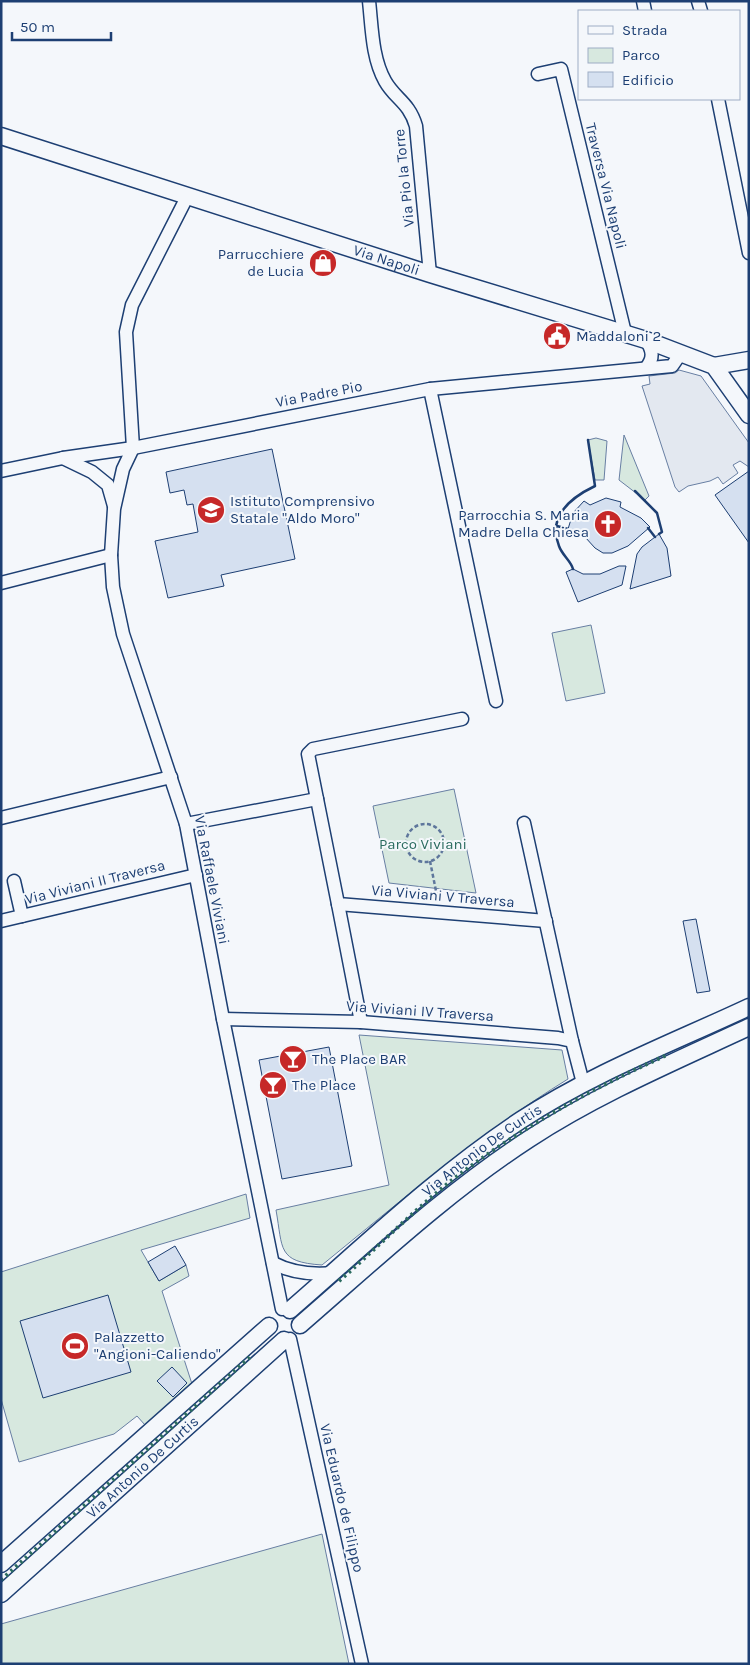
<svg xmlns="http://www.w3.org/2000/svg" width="750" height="1665" viewBox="0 0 750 1665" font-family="Karla,sans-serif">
<rect width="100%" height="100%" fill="#f4f7fb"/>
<g fill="#d7e8df" stroke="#687fa3">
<path d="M624 435 649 496 645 500 619 480Z"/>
<path d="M596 438 607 441 604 480H595L588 440Z"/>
<path d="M591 625 605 693 566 701 552 633Z"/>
<path d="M454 789 476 893 389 883 373 806Z"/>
<path d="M359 1035 562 1050 568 1079C480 1133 402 1200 322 1265 277 1262 283 1249 276 1210L389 1185Z"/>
<path d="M246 1194 250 1218 141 1250 159 1281 186 1265 189 1276 162 1291 192 1384 145 1425 137 1416 114 1434 19 1462 1 1399V1272Z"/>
<path d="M322 1534 349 1664H1V1624Z"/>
</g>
<path fill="#e3e8f0" stroke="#687fa3" d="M679 370 701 376 749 443V467L740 461 733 465 738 473 723 484 718 477 710 481 688 486 679 492 675 487 642 386 650 384 649 376 675 373Z"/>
<g fill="#d5e0f0" stroke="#1d3f73">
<path d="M272 449 295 559 221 575 224 586 168 598 155 541 198 532 193 504 187 505 184 490 170 493 166 472Z"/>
<path d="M749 471V543L715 495Z"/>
<path d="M606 498 621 502 620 507 641 518 650 527 628 546 612 553H603L595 548 585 537 568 529 573 513 584 501 590 505Z"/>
<path d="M659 534 667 548 671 576 630 589 637 554 642 547Z"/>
<path d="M619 566H626L622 585 578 602 566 572 573 569 583 574H600Z"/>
<path d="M696 919 710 991 697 993 683 921Z"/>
<path d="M329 1047 352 1166 282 1179 259 1060Z"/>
<path d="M175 1246 186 1265 159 1281 148 1262Z"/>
<path d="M108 1295 131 1372 43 1398 20 1321Z"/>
<path d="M172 1367 187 1383 173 1397 157 1381Z"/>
</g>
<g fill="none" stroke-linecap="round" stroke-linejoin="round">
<defs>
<g id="street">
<path d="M369 1C372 28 372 58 385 81 395 99 409 102 416 126L430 274"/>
<path d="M643 1 645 11"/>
<path d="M698 1 701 11"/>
<path d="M538 74 561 69 625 333"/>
<path d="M718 99 749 253"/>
<path d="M188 195 132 305 126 332 133 448 123 469 114 509 111 555 113 587 123 634 186 824 223 1019 282 1309"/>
<path d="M646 340C653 351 654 358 646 368"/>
<path d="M430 389 496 701"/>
<path d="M63 458 92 472 108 485 114 506"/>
<path d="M1 471 63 458 133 448 430 389 672 366 681 353"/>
<path d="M1 583 111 555"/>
<path d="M462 719 313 749 308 754 338 904 546 921"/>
<path d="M1 818 171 777"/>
<path d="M524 823 572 1041"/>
<path d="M186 824 317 799"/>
<path d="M14 881 22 916"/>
<path d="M338 904 361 1022"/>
<path d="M1 921 196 875"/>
<path d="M223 1019 361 1022 558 1038 572 1041 583 1083"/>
<path d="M273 1263C292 1273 312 1275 333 1273"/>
<path d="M290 1339 362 1664"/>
</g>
<g id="secondary">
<path id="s1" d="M1 136 430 274 646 340 714 366 749 415"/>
<path d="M714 366 749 360"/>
<path id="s2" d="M290 1310C365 1245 438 1175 521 1120 593 1073 672 1043 749 1007"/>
<path d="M300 1325C374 1261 446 1193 529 1139 598 1094 674 1062 749 1027"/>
<path d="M1 1564 269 1326"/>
<path id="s3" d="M1 1594 284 1340"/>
</g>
</defs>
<use href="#street" stroke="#1d3f73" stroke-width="15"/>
<use href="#secondary" stroke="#1d3f73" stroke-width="19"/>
<g stroke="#5e769c" stroke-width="2.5" stroke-dasharray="4 2.5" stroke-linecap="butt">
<circle cx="425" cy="843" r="19"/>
<path d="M430 861 438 901"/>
</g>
<use href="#street" stroke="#f4f7fb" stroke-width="12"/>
<use href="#secondary" stroke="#f4f7fb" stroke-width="16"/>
<g stroke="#2c6c60" stroke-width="4" stroke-dasharray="2.5 4" stroke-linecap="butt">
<path d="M339 1281C378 1247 415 1209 456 1177 521 1128 592 1088 667 1055"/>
<path d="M1 1580 250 1357"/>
</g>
<g stroke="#1d3f73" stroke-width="2.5">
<path d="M635 491 657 513 662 532 659 534"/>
<path d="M557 526 568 529"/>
<path d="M648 528 655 537"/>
<path d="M573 569C571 561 562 555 559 546 547 516 572 497 595 486L588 440"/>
</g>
</g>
<defs>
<symbol id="shop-disc" viewBox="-11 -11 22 22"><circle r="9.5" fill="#c62828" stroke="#f4f7fb"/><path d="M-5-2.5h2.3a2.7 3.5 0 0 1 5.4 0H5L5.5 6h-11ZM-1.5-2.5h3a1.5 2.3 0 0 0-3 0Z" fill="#fff"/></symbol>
<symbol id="civic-disc" viewBox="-11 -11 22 22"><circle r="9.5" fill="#c62828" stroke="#f4f7fb"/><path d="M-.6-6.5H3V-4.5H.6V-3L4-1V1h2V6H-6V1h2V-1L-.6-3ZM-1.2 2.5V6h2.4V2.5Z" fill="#fff"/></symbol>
<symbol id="school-disc" viewBox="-11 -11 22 22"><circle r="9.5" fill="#c62828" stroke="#f4f7fb"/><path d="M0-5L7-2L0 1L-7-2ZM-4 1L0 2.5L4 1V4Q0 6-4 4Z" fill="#fff"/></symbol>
<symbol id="church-disc" viewBox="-11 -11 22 22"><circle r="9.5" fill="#c62828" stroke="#f4f7fb"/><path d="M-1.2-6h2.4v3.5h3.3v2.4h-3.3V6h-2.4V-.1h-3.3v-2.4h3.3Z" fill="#fff"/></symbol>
<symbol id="bar-disc" viewBox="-11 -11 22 22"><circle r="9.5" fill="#c62828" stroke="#f4f7fb"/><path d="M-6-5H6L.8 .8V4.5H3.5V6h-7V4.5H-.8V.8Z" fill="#fff"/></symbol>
<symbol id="stadium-disc" viewBox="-11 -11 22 22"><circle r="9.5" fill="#c62828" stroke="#f4f7fb"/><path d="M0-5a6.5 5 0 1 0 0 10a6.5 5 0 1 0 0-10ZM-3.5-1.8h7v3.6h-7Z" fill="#fff"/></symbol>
</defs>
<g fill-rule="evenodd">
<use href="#shop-disc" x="307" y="247" width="32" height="32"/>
<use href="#civic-disc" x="541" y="320" width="32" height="32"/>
<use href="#school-disc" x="195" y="494" width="32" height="32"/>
<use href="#church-disc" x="592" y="508" width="32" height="32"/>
<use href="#bar-disc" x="277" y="1043" width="32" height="32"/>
<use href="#bar-disc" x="257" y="1069" width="32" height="32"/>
<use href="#stadium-disc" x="59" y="1330" width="32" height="32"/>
</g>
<g text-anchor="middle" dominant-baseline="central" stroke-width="4" stroke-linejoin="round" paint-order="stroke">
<g font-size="15" fill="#1d3f73" stroke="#f4f7fb">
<text transform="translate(404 178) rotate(-96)">Via Pio la Torre</text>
<text transform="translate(606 186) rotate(76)">Traversa Via Napoli</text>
<text stroke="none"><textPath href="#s1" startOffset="405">Via Napoli</textPath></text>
<text transform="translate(319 394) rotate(-11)">Via Padre Pio</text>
<text transform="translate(212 880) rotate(79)">Via Raffaele Viviani</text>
<text transform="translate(95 882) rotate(-14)">Via Viviani II Traversa</text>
<text transform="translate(443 896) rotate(5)">Via Viviani V Traversa</text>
<text transform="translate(420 1011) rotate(4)">Via Viviani IV Traversa</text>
<text stroke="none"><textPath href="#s2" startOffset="250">Via Antonio De Curtis</textPath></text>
<text stroke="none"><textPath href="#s3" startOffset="190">Via Antonio De Curtis</textPath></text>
<text transform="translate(342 1498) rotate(77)">Via Eduardo de Filippo</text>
</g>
<g font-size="15" fill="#1d3f73" stroke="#f4f7fb" text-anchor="start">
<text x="304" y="254" text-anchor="end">Parrucchiere<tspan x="304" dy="17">de Lucia</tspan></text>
<text x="576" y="336">Maddaloni 2</text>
<text x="230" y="501">Istituto Comprensivo<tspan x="230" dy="17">Statale "Aldo Moro"</tspan></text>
<text x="589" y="515" text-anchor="end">Parrocchia S. Maria<tspan x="589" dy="17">Madre Della Chiesa</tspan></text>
<text x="312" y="1059">The Place BAR</text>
<text x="292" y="1085">The Place</text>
<text x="94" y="1337">Palazzetto<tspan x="94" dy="17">"Angioni-Caliendo"</tspan></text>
</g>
<g font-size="15" fill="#2c6c60" stroke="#f4f7fb">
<text x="423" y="844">Parco Viviani</text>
</g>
</g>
<rect width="750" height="1665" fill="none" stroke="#1d3f73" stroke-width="5"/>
<rect x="578" y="10" width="162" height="90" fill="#f4f7fb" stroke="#9eadc5"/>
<rect x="588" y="26" width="25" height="8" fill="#f4f7fb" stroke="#9eadc5"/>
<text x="622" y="35" font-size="15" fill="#1d3f73">Strada</text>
<rect x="588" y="48" width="25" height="15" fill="#d7e8df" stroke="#9eadc5"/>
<text x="622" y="60" font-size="15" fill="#1d3f73">Parco</text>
<rect x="588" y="72" width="25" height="15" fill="#d5e0f0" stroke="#9eadc5"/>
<text x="622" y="85" font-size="15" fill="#1d3f73">Edificio</text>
<path d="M12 32v8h99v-8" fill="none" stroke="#1d3f73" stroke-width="2.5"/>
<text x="20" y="32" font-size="15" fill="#1d3f73" stroke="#f4f7fb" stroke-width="4" paint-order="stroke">50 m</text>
</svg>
